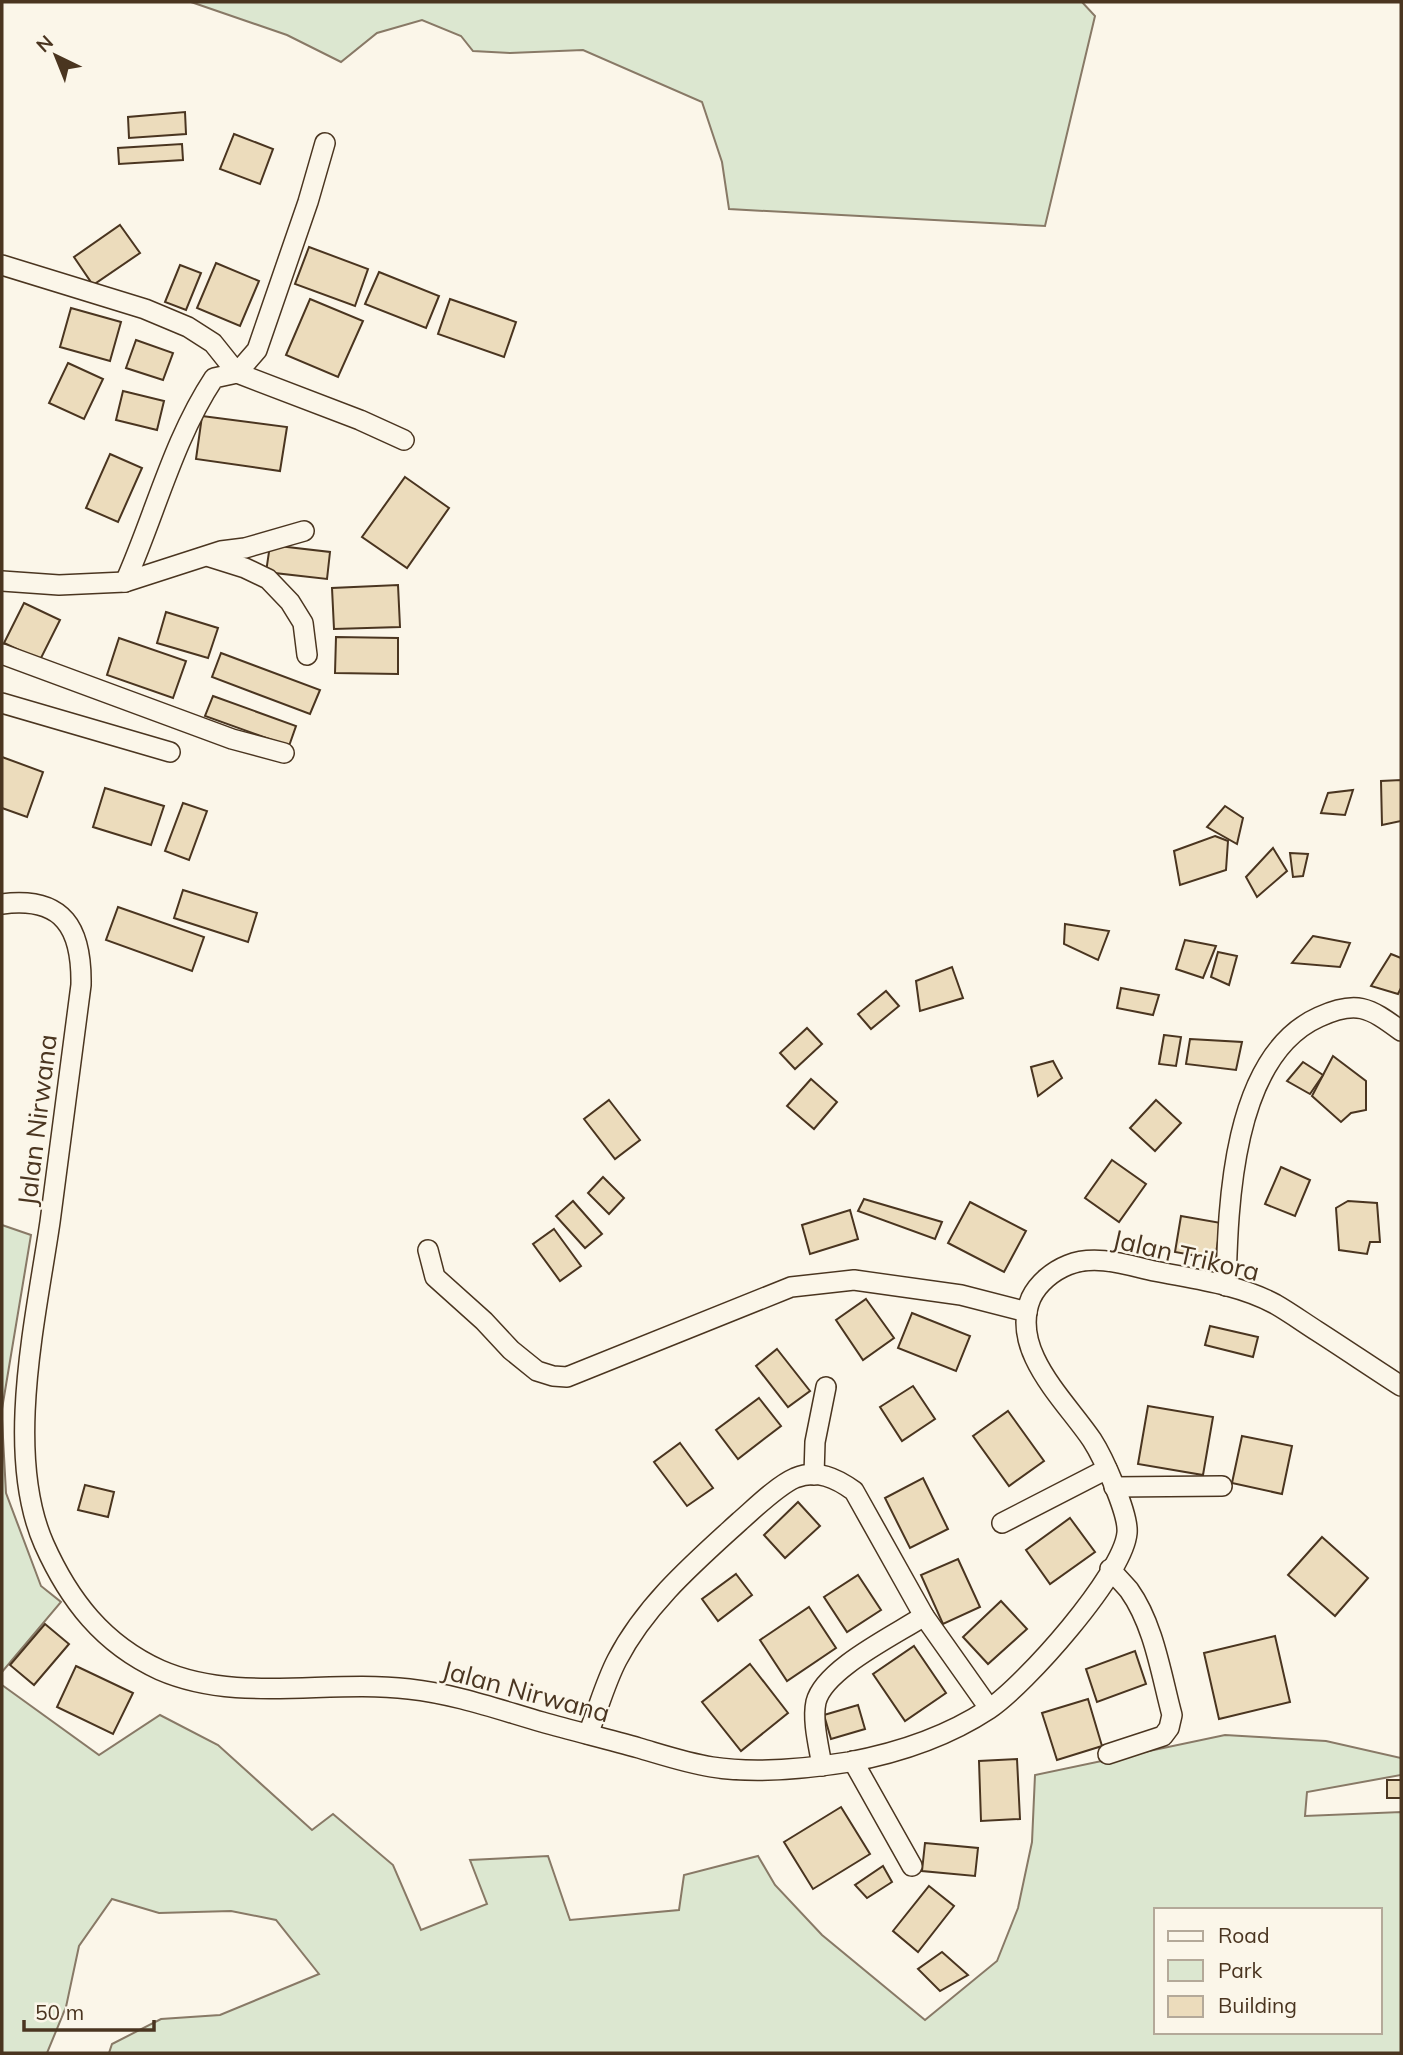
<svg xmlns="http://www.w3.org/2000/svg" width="1403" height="2055" viewBox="0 0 1403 2055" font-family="Mulish,sans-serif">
<rect width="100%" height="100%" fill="#fbf6e9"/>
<g fill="#dce7d0" stroke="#887966" stroke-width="2" fill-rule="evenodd">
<path d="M191 2H1082L1095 16 1045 226 729 209 722 162 702 102 583 50 510 53 473 51 461 36 422 20 377 33 341 62 287 35Z"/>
<path d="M2 1225 31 1235 2 1409Z"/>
<path d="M2 1419 6 1493 41 1586 61 1602 2 1672Z"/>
<path d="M2 1685 99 1755 160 1715 218 1745 312 1830 333 1814 393 1865 421 1930 487 1904 470 1860 548 1856 570 1920 679 1910 684 1875 758 1856 775 1885 822 1935 925 2020 997 1961 1018 1908 1032 1842 1035 1775 1225 1735 1326 1741 1401 1758V1775L1307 1792 1305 1816 1401 1812V2053H109L112 2044 161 2019 220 2015 319 1974 276 1920 231 1911 159 1913 112 1899 79 1946 66 2007 47 2053H2ZM1156 1910H1380V2032H1156Z"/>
</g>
<g fill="#ecdcbc" stroke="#4a3520" stroke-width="2">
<path d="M185 112 186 134 129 138 128 117Z"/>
<path d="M234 134 273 149 260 184 220 169Z"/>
<path d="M182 144 183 160 119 164 118 148Z"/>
<path d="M120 225 140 253 93 285 74 257Z"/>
<path d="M309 247 368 269 355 306 295 284Z"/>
<path d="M216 263 259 281 240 326 197 308Z"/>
<path d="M180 265 201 273 186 310 165 302Z"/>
<path d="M379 272 439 296 426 328 365 304Z"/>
<path d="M310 299 363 321 338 377 286 355Z"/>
<path d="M450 299 516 322 504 357 438 334Z"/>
<path d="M71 308 121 322 110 361 60 347Z"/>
<path d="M136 340 173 353 163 380 126 368Z"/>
<path d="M68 363 103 379 84 419 49 403Z"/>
<path d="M123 391 164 401 157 430 116 420Z"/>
<path d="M202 416 287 427 280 471 196 459Z"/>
<path d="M110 454 142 468 118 522 86 508Z"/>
<path d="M405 477 449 508 407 568 362 537Z"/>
<path d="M270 545 330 552 327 579 266 572Z"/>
<path d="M398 585 400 627 334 629 332 588Z"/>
<path d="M24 603 60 620 40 660 4 643Z"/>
<path d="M166 612 218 628 208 658 157 643Z"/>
<path d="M336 637 398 638V674L335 673Z"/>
<path d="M119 638 186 661 173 698 107 675Z"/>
<path d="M221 653 320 690 310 714 212 677Z"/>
<path d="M213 696 296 726 289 746 205 716Z"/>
<path d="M2 757 43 772 27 817 2 808Z"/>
<path d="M1401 780V821L1382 825 1381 781Z"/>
<path d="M105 788 164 806 151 845 93 827Z"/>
<path d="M1353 790 1345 815 1321 813 1328 793Z"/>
<path d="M183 803 207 811 189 860 165 851Z"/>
<path d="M1225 806 1243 818 1237 844 1207 827Z"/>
<path d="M1215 836 1228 841 1226 870 1180 885 1174 851Z"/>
<path d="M1273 848 1287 871 1257 897 1246 877Z"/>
<path d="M1290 853 1308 854 1303 876 1293 877Z"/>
<path d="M183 890 257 913 248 942 174 918Z"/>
<path d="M118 907 204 937 192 971 106 940Z"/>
<path d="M1065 924 1109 931 1098 960 1064 944Z"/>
<path d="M1313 936 1350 943 1340 967 1292 963Z"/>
<path d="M1185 940 1216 946 1203 978 1176 969Z"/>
<path d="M1218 952 1237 956 1229 985 1211 977Z"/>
<path d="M1391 954 1401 958V988L1398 994 1371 986Z"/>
<path d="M952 967 963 998 920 1011 916 981Z"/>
<path d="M1121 988 1159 995 1153 1015 1117 1008Z"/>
<path d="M886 991 899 1006 871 1029 858 1014Z"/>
<path d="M807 1028 822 1044 795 1069 780 1053Z"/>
<path d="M1164 1035 1181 1037 1176 1066 1159 1064Z"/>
<path d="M1190 1039 1242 1042 1236 1070 1186 1064Z"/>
<path d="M1333 1056 1366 1081V1110L1351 1113 1341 1122 1312 1096Z"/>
<path d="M1053 1061 1062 1078 1038 1096 1031 1067Z"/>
<path d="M1303 1062 1323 1075 1310 1094 1287 1081Z"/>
<path d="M811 1079 837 1102 814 1129 787 1106Z"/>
<path d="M609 1100 640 1140 615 1159 584 1119Z"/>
<path d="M1156 1100 1181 1123 1155 1151 1130 1128Z"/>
<path d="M1112 1160 1146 1184 1119 1222 1085 1198Z"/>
<path d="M1281 1167 1310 1180 1295 1216 1265 1204Z"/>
<path d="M603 1177 624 1198 609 1214 588 1193Z"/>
<path d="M864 1199 942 1222 935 1239 858 1211Z"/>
<path d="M573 1201 602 1234 585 1248 556 1216Z"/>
<path d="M1348 1201 1377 1203 1380 1242H1370L1367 1254 1339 1250 1336 1208Z"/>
<path d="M970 1202 1026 1231 1004 1272 948 1243Z"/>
<path d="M850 1210 858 1239 810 1254 802 1225Z"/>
<path d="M1181 1216 1221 1223 1215 1259 1175 1252Z"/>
<path d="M554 1229 581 1266 560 1281 533 1244Z"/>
<path d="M866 1299 894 1338 863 1360 836 1320Z"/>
<path d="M912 1313 970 1336 956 1371 898 1348Z"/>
<path d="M1210 1326 1258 1337 1253 1357 1205 1345Z"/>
<path d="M777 1349 810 1391 788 1407 756 1366Z"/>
<path d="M913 1386 935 1419 902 1441 880 1407Z"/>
<path d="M759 1398 781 1426 738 1459 716 1430Z"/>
<path d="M1148 1406 1213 1417 1203 1475 1138 1464Z"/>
<path d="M1008 1411 1044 1461 1009 1486 973 1436Z"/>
<path d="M1242 1436 1292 1446 1282 1494 1232 1483Z"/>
<path d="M680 1443 713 1488 687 1506 654 1462Z"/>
<path d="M923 1478 948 1529 910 1548 885 1498Z"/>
<path d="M85 1485 114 1492 108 1517 78 1510Z"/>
<path d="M798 1502 820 1526 785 1558 764 1535Z"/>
<path d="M1070 1518 1095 1552 1050 1584 1026 1550Z"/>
<path d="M1322 1537 1368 1578 1335 1616 1288 1575Z"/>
<path d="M958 1559 980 1607 943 1624 921 1575Z"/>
<path d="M736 1574 752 1595 718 1621 702 1599Z"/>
<path d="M858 1575 881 1610 847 1632 824 1597Z"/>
<path d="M1001 1601 1027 1629 988 1664 963 1637Z"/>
<path d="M809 1607 836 1648 787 1681 760 1640Z"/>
<path d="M45 1624 69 1644 34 1685 10 1665Z"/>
<path d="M1275 1636 1290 1702 1219 1719 1204 1653Z"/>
<path d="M914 1646 946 1693 905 1721 873 1674Z"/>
<path d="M1135 1651 1146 1684 1097 1702 1086 1669Z"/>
<path d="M750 1664 788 1713 741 1751 702 1702Z"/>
<path d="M76 1666 133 1693 113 1734 57 1707Z"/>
<path d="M1088 1699 1102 1746 1057 1760 1042 1713Z"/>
<path d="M858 1705 865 1729 831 1739 824 1715Z"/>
<path d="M1017 1759 1020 1819 981 1821 979 1761Z"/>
<rect x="1387" y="1780" width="14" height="18"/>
<path d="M841 1807 870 1854 813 1889 784 1842Z"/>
<path d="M925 1843 978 1848 975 1876 922 1871Z"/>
<path d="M883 1866 892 1882 867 1898 855 1885Z"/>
<path d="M929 1886 954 1906 918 1952 893 1931Z"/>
<path d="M942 1952 968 1975 940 1991 918 1969Z"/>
</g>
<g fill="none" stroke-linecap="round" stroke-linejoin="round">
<defs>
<g id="minor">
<path d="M2 265 145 309 188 327 213 343 237 373 257 350 308 202 325 143"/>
<path d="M210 557 245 568 268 579 290 602 303 623 307 655"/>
<path d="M2 581 59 585 125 582 221 551 245 548 304 531"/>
<path d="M125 582C155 515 173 440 214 378L237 373 360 420 404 440"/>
<path d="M2 654 232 739 284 753"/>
<path d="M2 703 170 752"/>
<path d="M2 904C64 896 82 929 81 985 70 1064 61 1143 50 1222 36 1318 4 1453 44 1544 69 1600 103 1644 160 1670 238 1704 327 1679 409 1689 455 1694 497 1709 542 1722 574 1731 607 1739 639 1748 663 1755 687 1763 712 1767 757 1774 805 1769 849 1762 898 1753 948 1736 989 1709 1025 1685 1123 1575 1127 1533 1129 1514 1103 1457 1092 1440 1065 1400 1009 1350 1031 1298 1038 1283 1053 1271 1068 1265 1095 1254 1127 1265 1154 1271 1194 1279 1238 1284 1275 1304 1289 1312 1303 1322 1317 1331 1345 1349 1373 1368 1401 1386"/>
<path d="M428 1250 435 1277 484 1321 511 1350 537 1371 553 1376 567 1377 791 1287 854 1280 961 1295 1027 1312"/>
<path d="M1226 1286C1228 1205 1232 1056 1319 1017 1356 1000 1369 1007 1401 1031"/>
<path d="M814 1475 815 1442 826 1387"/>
<path d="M1114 1487 1222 1486"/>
<path d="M1002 1523 1107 1469"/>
<path d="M588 1734C598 1710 605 1683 617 1660 646 1604 695 1562 740 1521 755 1508 777 1486 795 1478 817 1469 836 1478 854 1491L924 1616 989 1708"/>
<path d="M1108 1754 1163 1736 1169 1728 1172 1715C1161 1674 1154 1625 1129 1590 1123 1583 1116 1576 1110 1569"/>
<path d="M853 1761 912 1866"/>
<path d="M822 1766C819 1747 812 1721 816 1702 824 1669 895 1635 924 1616"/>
</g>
</defs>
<use href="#minor" stroke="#4a3520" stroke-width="22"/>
<use href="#minor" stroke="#fbf6e9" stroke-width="19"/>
</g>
<g text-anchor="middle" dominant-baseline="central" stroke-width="5" stroke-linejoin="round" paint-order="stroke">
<g font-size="26" fill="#4a3520" stroke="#fbf6e9">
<text transform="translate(37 1120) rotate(-83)">Jalan Nirwana</text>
<text transform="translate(1186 1255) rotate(13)">Jalan Trikora</text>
<text transform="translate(526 1691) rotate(15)">Jalan Nirwana</text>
</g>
</g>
<rect width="1403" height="2055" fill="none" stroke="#4a3520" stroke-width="7"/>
<rect x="1154" y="1908" width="228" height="126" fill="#fbf6e9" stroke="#b4a999" stroke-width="2"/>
<rect x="1168" y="1931" width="35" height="10" fill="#fbf6e9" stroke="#b4a999" stroke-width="2"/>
<text x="1218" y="1943" font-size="21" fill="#4a3520">Road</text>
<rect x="1168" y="1960" width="35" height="21" fill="#dce7d0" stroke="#b4a999" stroke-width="2"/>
<text x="1218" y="1978" font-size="21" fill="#4a3520">Park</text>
<rect x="1168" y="1996" width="35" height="21" fill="#ecdcbc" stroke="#b4a999" stroke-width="2"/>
<text x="1218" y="2013" font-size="21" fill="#4a3520">Building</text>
<g transform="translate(56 56) rotate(317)" stroke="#fbf6e9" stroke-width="5" paint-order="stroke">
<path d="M0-5L12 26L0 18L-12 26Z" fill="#4a3520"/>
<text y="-10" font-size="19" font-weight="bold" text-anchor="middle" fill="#4a3520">N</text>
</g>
<path d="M24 2020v10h130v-10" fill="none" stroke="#4a3520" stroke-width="3.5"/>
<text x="35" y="2020" font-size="21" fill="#4a3520" stroke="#fbf6e9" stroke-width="5" paint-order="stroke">50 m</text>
</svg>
